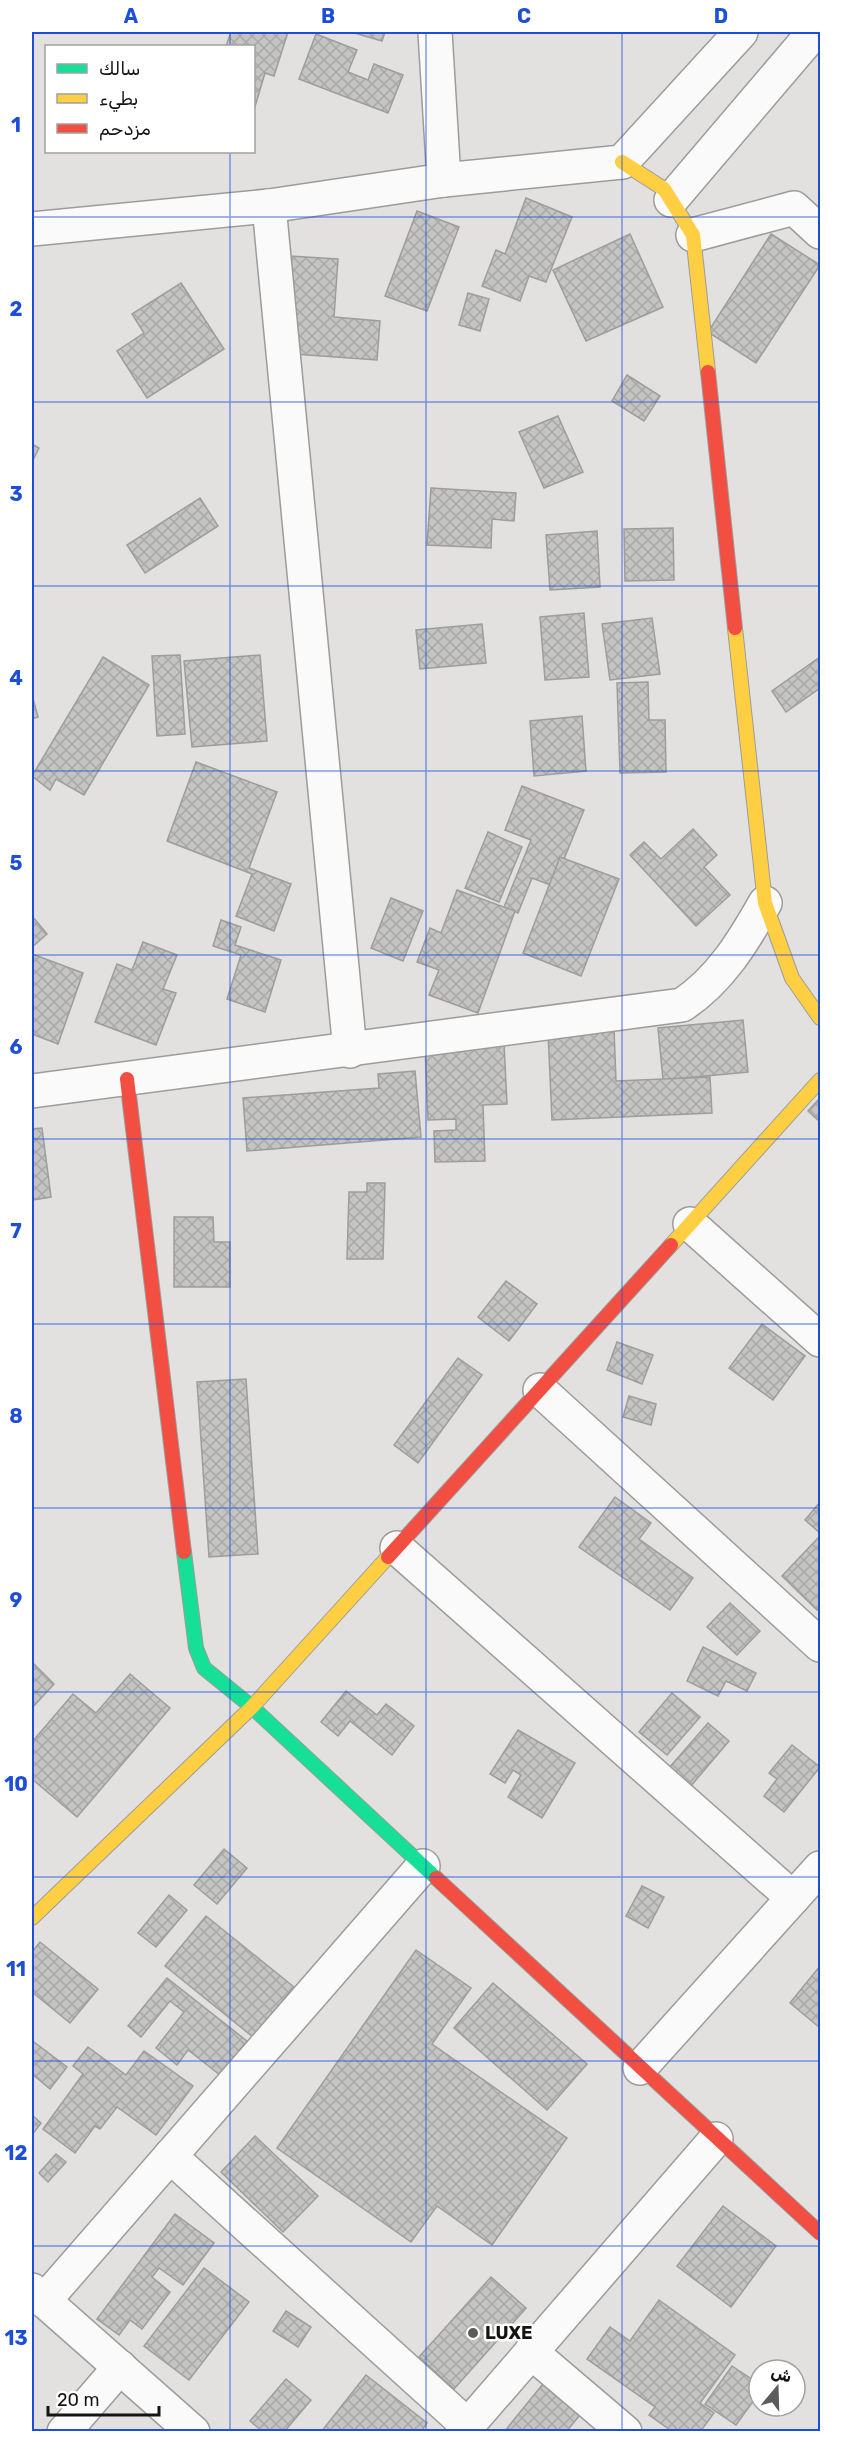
<svg xmlns="http://www.w3.org/2000/svg" width="852" height="2463" viewBox="0 0 852 2463" font-family="Rubik,Vazirmatn,sans-serif">
<defs>
<pattern id="building-cross-hatch" width="8" height="8" patternUnits="userSpaceOnUse" patternTransform="scale(1.5)"><rect width="8" height="8" fill="#c4c4c3"/><path d="M0 0l8 8M0 8l8-8" fill="none" stroke="#a8a8a7"/></pattern>
</defs>
<rect width="100%" height="100%" fill="#e2e1e0"/>
<g fill="url(#building-cross-hatch)" stroke="#9d9d9c" stroke-width="1.5">
<path d="M231 32H288L274 76 265 73 254 110V46H226Z"/>
<path d="M351 32H385L382 41Z"/>
<path d="M316 34 357 50 348 72 368 80 374 64 403 75 388 113 299 79Z"/>
<path d="M526 198 572 217 546 282 529 276 520 301 482 286 496 250 505 254Z"/>
<path d="M417 211 459 227 427 311 385 296Z"/>
<path d="M630 234 663 307 586 341 553 270Z"/>
<path d="M771 234 820 265 756 363 708 332Z"/>
<path d="M273 255 338 259 334 317 380 321 377 360 266 352Z"/>
<path d="M181 283 224 349 147 398 117 351 144 333 132 314Z"/>
<path d="M468 293 489 299 480 331 459 325Z"/>
<path d="M627 375 660 396 644 421 612 401Z"/>
<path d="M558 416 583 472 544 488 519 432Z"/>
<path d="M32 444 39 448 32 462Z"/>
<path d="M431 488 516 493 514 521 492 519 491 548 427 545Z"/>
<path d="M200 498 218 526 145 573 127 545Z"/>
<path d="M673 528 674 580 625 581 624 529Z"/>
<path d="M597 531 600 587 550 590 546 535Z"/>
<path d="M584 613 589 677 545 680 540 617Z"/>
<path d="M652 618 660 674 610 680 602 624Z"/>
<path d="M482 624 486 663 420 669 416 630Z"/>
<path d="M180 655 185 734 157 736 152 656Z"/>
<path d="M260 655 267 741 192 747 184 661Z"/>
<path d="M103 657 149 685 84 795 56 779 50 790 32 776Z"/>
<path d="M820 657V688L786 712 772 691Z"/>
<path d="M648 682 649 720H665L666 772 620 773 617 683Z"/>
<path d="M32 695 38 717 32 719Z"/>
<path d="M582 716 586 771 534 776 530 721Z"/>
<path d="M196 762 277 792 249 868 291 884 274 931 236 916 252 874 167 841Z"/>
<path d="M522 786 584 810 553 886 532 878 518 913 504 907 531 840 505 830Z"/>
<path d="M693 829 717 855 704 867 730 895 696 926 630 855 644 842 661 859Z"/>
<path d="M488 832 522 847 499 902 465 888Z"/>
<path d="M560 857 619 879 581 976 523 953Z"/>
<path d="M457 890 515 911 478 1013 429 995 439 970 417 962 430 928 441 933Z"/>
<path d="M391 898 423 911 403 961 371 948Z"/>
<path d="M32 916 47 934 32 947Z"/>
<path d="M221 920 241 927 235 945 281 960 265 1012 227 999 241 955 213 946Z"/>
<path d="M143 942 177 955 163 989 176 993 156 1045 95 1022 117 964 132 970Z"/>
<path d="M32 954 83 973 58 1044 32 1034Z"/>
<path d="M743 1020 748 1072 663 1080 658 1028Z"/>
<path d="M614 1029 616 1081 710 1077 712 1113 552 1120 548 1032Z"/>
<path d="M504 1043 507 1104 483 1105 485 1161 435 1162 434 1131 456 1130V1119L428 1120 425 1047Z"/>
<path d="M415 1071 421 1137 247 1151 243 1098 379 1088 378 1074Z"/>
<path d="M820 1098V1122L808 1111Z"/>
<path d="M42 1128 51 1197 32 1200V1129Z"/>
<path d="M367 1183H385L383 1259H347L349 1192H367Z"/>
<path d="M174 1217H213L214 1242H230V1287H174Z"/>
<path d="M506 1281 537 1304 509 1341 478 1317Z"/>
<path d="M762 1324 805 1356 773 1400 729 1368Z"/>
<path d="M617 1342 653 1355 642 1384 607 1370Z"/>
<path d="M458 1358 482 1375 418 1463 394 1445Z"/>
<path d="M246 1379 258 1554 209 1557 197 1382Z"/>
<path d="M629 1396 656 1404 651 1425 623 1417Z"/>
<path d="M615 1497 651 1523 639 1539 693 1578 670 1610 579 1547Z"/>
<path d="M820 1502V1533L805 1520Z"/>
<path d="M820 1536V1607L817 1610 782 1576Z"/>
<path d="M730 1603 760 1631 737 1655 707 1627Z"/>
<path d="M703 1647 756 1673 747 1691 726 1681 718 1696 687 1681Z"/>
<path d="M32 1662 54 1684 32 1708Z"/>
<path d="M130 1674 170 1708 77 1817 32 1779V1742L73 1694 96 1713Z"/>
<path d="M346 1691 377 1715 386 1704 414 1726 392 1755 350 1721 338 1736 321 1722Z"/>
<path d="M672 1693 700 1717 667 1755 639 1732Z"/>
<path d="M708 1723 729 1741 690 1787 669 1768Z"/>
<path d="M518 1730 575 1763 542 1818 508 1797 521 1775 513 1770 505 1783 490 1774Z"/>
<path d="M792 1745 820 1767 784 1812 764 1796 777 1779 769 1773Z"/>
<path d="M224 1849 247 1868 217 1904 194 1885Z"/>
<path d="M642 1886 664 1897 648 1928 626 1916Z"/>
<path d="M169 1895 187 1910 156 1947 138 1933Z"/>
<path d="M206 1916 294 1987 253 2037 165 1966Z"/>
<path d="M40 1942 98 1989 70 2023 32 1992V1952Z"/>
<path d="M416 1950 471 1988 432 2044 567 2138 492 2245 437 2206 411 2242 277 2148Z"/>
<path d="M820 1966V2028L790 2003Z"/>
<path d="M167 1978 247 2041 220 2075 188 2050 177 2065 156 2048 184 2012 170 2001 141 2037 128 2026Z"/>
<path d="M493 1983 587 2064 547 2110 454 2028Z"/>
<path d="M34 2042 67 2067 50 2089 32 2074V2045Z"/>
<path d="M88 2047 126 2075 144 2051 193 2086 156 2135 117 2107 100 2129 95 2126 75 2153 43 2129 83 2074 73 2066Z"/>
<path d="M32 2115 41 2123 32 2135Z"/>
<path d="M255 2136 318 2196 283 2232 221 2172Z"/>
<path d="M56 2154 66 2162 48 2182 39 2173Z"/>
<path d="M723 2206 776 2246 731 2307 677 2266Z"/>
<path d="M175 2214 214 2243 183 2285 159 2268 152 2277 170 2292 142 2329 130 2320 119 2335 97 2319Z"/>
<path d="M204 2268 249 2302 189 2380 144 2346Z"/>
<path d="M491 2277 526 2308 454 2389 419 2357Z"/>
<path d="M659 2300 735 2355 700 2403 714 2413 700 2432H673L649 2415 655 2407 587 2359 610 2327 630 2341Z"/>
<path d="M286 2311 311 2327 298 2347 273 2331Z"/>
<path d="M732 2366 759 2384V2393L736 2425 705 2404Z"/>
<path d="M551 2374 588 2405 566 2432H504Z"/>
<path d="M366 2375 427 2423 421 2432H321Z"/>
<path d="M286 2379 311 2400 284 2432H263L250 2421Z"/>
</g>
<g fill="none" stroke-linecap="round" stroke-linejoin="round">
<defs>
<g id="street">
<path d="M435 32 444 180"/>
<path d="M671 200 814 32"/>
<path d="M269 206 350 1051"/>
<path d="M32 229 269 206 444 180 622 162 741 32"/>
<path d="M693 235 794 208 820 232"/>
<path d="M32 1091 682 1005C720 980 743 942 765 903"/>
<path d="M690 1224 820 1340"/>
<path d="M540 1390 820 1645"/>
<path d="M397 1548 793 1898"/>
<path d="M640 2068 820 1868"/>
<path d="M170 2156 467 2425"/>
<path d="M32 2290 193 2432"/>
<path d="M44 2301 423 1866"/>
<path d="M531 2352 625 2432"/>
<path d="M64 2432 120 2367"/>
<path d="M462 2432 716 2139"/>
</g>
<path id="fast" d="M184 1552 196 1648 204 1668 252 1707 436 1878"/>
<g id="slow">
<path d="M622 162 664 189 693 235 708 372"/>
<path d="M735 628 765 903 792 978 820 1018"/>
<path d="M671 1245 820 1080"/>
<path d="M32 1918 252 1707 388 1557"/>
</g>
<g id="jam">
<path d="M708 372 735 628"/>
<path d="M127 1079 184 1552"/>
<path d="M388 1557 671 1245"/>
<path d="M436 1878 820 2233"/>
</g>
</defs>
<use href="#street" stroke="#9c9c9b" stroke-width="36"/>
<use href="#fast" stroke="#9c9c9b" stroke-width="16"/>
<use href="#slow" stroke="#9c9c9b" stroke-width="16"/>
<use href="#jam" stroke="#9c9c9b" stroke-width="16"/>
<use href="#street" stroke="#fbfafa" stroke-width="33"/>
<use href="#fast" stroke="#16e098" stroke-width="14"/>
<use href="#slow" stroke="#ffcf43" stroke-width="14"/>
<use href="#jam" stroke="#f24e42" stroke-width="14"/>
</g>
<path fill="none" stroke="#1d4ed8" stroke-width="1.5" stroke-opacity="0.55" d="M230 32V46M426 32V2432M622 32V2432M230 152V2432M32 217H820M32 402H820M32 586H820M32 771H820M32 955H820M32 1139H820M32 1324H820M32 1508H820M32 1692H820M32 1877H820M32 2061H820M32 2246H820"/>
<circle fill="#5c5c5b" stroke="#fff" stroke-width="2" cx="473" cy="2333" r="6"/>
<g text-anchor="middle" dominant-baseline="central" stroke-width="5" stroke-linejoin="round" paint-order="stroke">
<g font-size="18" font-weight="bold" fill="#141413" stroke="#fff" text-anchor="start">
<text x="485" y="2333">LUXE</text>
</g>
</g>
<rect width="852" height="2463" fill="none" stroke="#ffffff" stroke-width="66"/>
<rect x="45" y="45" width="210" height="108" fill="#ffffff" stroke="#a1a1a1" stroke-width="1.5"/>
<rect x="57" y="64" width="30" height="9" fill="#16e098" stroke="#a1a1a1" stroke-width="1.5"/>
<text x="99" y="75" font-size="18" fill="#141413">سالك</text>
<rect x="57" y="94" width="30" height="9" fill="#ffcf43" stroke="#a1a1a1" stroke-width="1.5"/>
<text x="99" y="105" font-size="18" fill="#141413">بطيء</text>
<rect x="57" y="124" width="30" height="9" fill="#f24e42" stroke="#a1a1a1" stroke-width="1.5"/>
<text x="99" y="135" font-size="18" fill="#141413">مزدحم</text>
<g transform="translate(777 2388) rotate(19)"><circle r="28" fill="#ffffff" stroke="#a1a1a1" stroke-width="1.5"/>
<path d="M0-4.5L10 22L0 15L-10 22Z" fill="#5c5c5b"/>
<text y="-9" font-size="16" font-weight="bold" text-anchor="middle" fill="#141413">ش</text>
</g>
<path d="M48 2406v9h111v-9" fill="none" stroke="#141413" stroke-width="3"/>
<text x="57" y="2406" font-size="18" fill="#141413" stroke="#ffffff" stroke-width="4.5" paint-order="stroke">20 m</text>
<rect x="33" y="33" width="786" height="2397" fill="none" stroke="#1d4ed8" stroke-width="2"/>
<g font-size="20" text-anchor="middle" font-weight="bold" fill="#1d4ed8">
<text x="131" y="23">A</text>
<text x="328" y="23">B</text>
<text x="524" y="23">C</text>
<text x="721" y="23">D</text>
<text x="16" y="132">1</text>
<text x="16" y="316">2</text>
<text x="16" y="501">3</text>
<text x="16" y="685">4</text>
<text x="16" y="870">5</text>
<text x="16" y="1054">6</text>
<text x="16" y="1238">7</text>
<text x="16" y="1423">8</text>
<text x="16" y="1607">9</text>
<text x="16" y="1791">10</text>
<text x="16" y="1976">11</text>
<text x="16" y="2160">12</text>
<text x="16" y="2345">13</text>
</g>
</svg>
